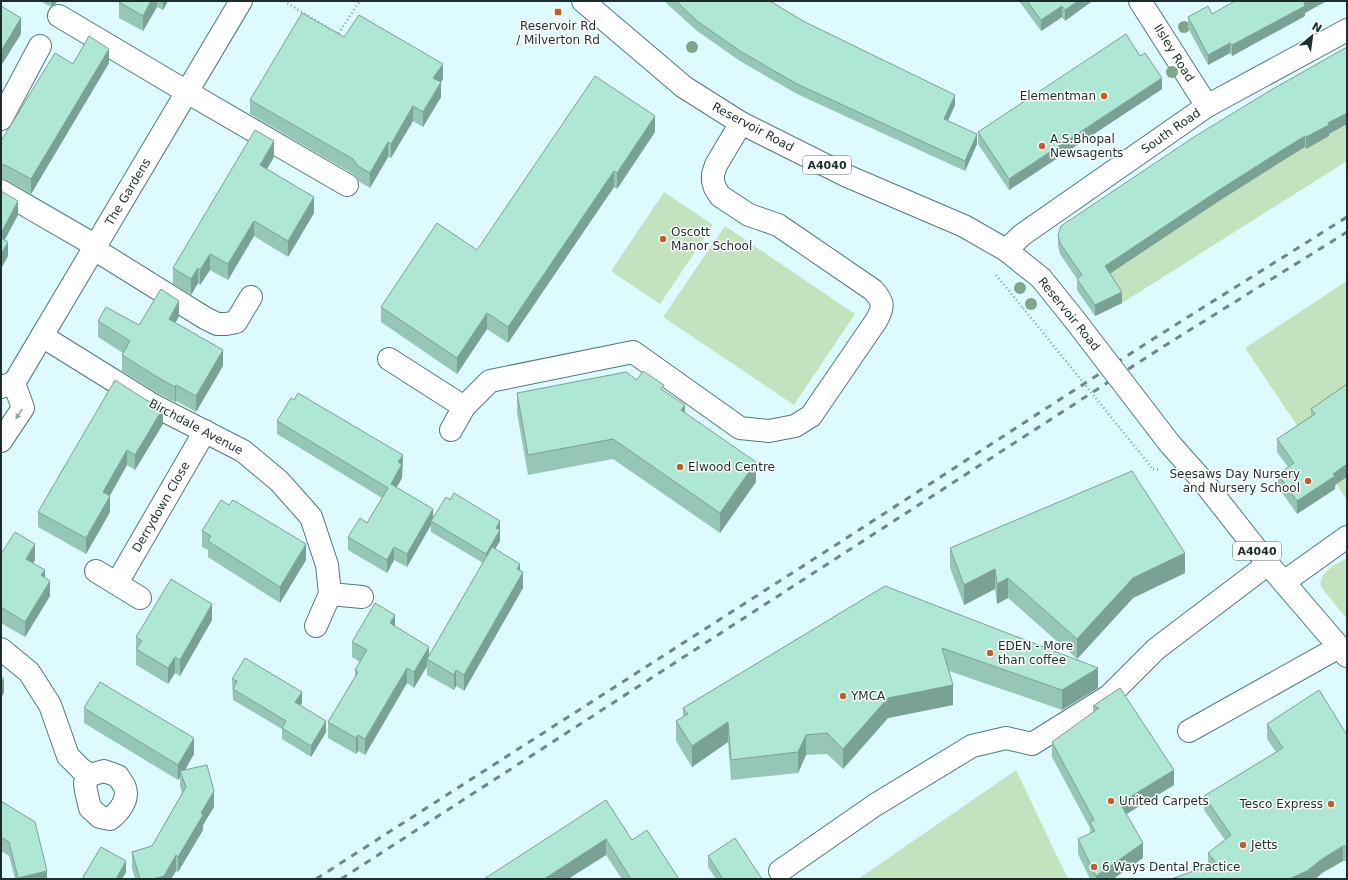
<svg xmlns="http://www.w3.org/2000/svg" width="1348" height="880" viewBox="0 0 1348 880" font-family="'DejaVu Sans',sans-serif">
<rect width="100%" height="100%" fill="#ddfbff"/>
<g fill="#c3e3be">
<path d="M1347 54V161L1122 303 1072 230Z"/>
<path d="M664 192 713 225 660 304 611 271Z"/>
<path d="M725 226 855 314 794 405 663 317Z"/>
<path d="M1347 281V500L1245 348Z"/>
<path d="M1347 558V619L1321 587C1318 572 1337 564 1347 558Z"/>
<path d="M1016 770 1068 879H858Z"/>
</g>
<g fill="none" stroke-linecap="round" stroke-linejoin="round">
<defs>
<g id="minor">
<path d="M1140 1 1207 106"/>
<path d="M59 16 187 92 347 185"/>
<path d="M1 119 40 46"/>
<path d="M1 191 96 246"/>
<path d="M94 249 205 318 217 324H226L236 322 251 297"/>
<path d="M1006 250 1022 235 1207 106 1347 30"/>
<path d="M42 336 153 405 243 451 279 481 311 517 327 565 330 594 316 626"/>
<path d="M389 359 464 407"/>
<path d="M1 387 14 383 241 1"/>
<path d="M451 430 464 407 490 381 633 352 740 428 769 431 795 426 811 416 876 321C884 307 884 302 873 290L778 225 749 215 720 196 715 188 713 181V174L716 165 741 123"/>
<path d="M1 441 23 408 14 383"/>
<path d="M96 571 140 598"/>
<path d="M1284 582 1347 537"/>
<path d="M117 583 205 431"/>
<path d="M330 594 362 597"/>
<path d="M1 649 29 672 50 705 68 756 81 769 90 775 104 771 118 776C120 780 124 784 125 788 129 800 119 812 110 819L100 817 90 808 86 791 85 783 90 775"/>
<path d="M1189 731 1339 647"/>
<path d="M780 871 875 805 972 746 1006 738 1032 744 1109 696 1156 649 1268 564"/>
</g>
<g id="major">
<path d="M583 1 684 87 741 123 847 176 964 226 1006 250 1041 278 1074 319"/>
<path d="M1170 444 1202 480 1268 564 1347 656"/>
</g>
</defs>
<use href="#minor" stroke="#55777b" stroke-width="24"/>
<use href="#major" stroke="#55777b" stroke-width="24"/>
<g stroke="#839a9c" stroke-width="2.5" stroke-dasharray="1 3" stroke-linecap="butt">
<path d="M284 1 338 34 360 1"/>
<path d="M996 275 1023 308"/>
<path d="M1153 469 1160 470"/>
</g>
<use href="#minor" stroke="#fff" stroke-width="22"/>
<use href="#major" stroke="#fff" stroke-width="22"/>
<g stroke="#6f8587" stroke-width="3" stroke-dasharray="7 7" stroke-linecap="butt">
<path d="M316 879 845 539 1153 339 1347 217"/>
<path d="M341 879 1161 348 1347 232"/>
</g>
<defs>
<path id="major-bridge" d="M1074 319 1170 444"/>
</defs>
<use href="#major-bridge" stroke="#55777b" stroke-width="24" stroke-linecap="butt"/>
<path stroke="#839a9c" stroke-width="2.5" stroke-dasharray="1 3" stroke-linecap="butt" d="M1023 308 1153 469"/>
<use href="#major-bridge" stroke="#fff" stroke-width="22"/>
</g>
<g fill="#7fa58a">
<circle cx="1184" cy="27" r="6"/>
<circle cx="692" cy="47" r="6"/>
<circle cx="1172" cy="72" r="6"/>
<circle cx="1020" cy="288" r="6"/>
<circle cx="1031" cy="304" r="6"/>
</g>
<g fill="#96c7b6">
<path d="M40 1H57L55 5 51 7Z"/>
<path d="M120 1H168L163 10 157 7 143 31 119 18V2Z"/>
<path d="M664 1H770L803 21 955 105 948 121 977 144 965 171 797 94 740 61 697 31Z"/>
<path d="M1019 1H1091V2L1065 21 1062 17 1041 31Z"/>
<path d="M1305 13V16L1232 56 1230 53 1208 65 1188 28V17L1212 14Z"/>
<path d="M344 37 443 79 441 82V97L423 127 413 121 391 158 388 157 370 188 358 181 353 174 250 114V100Z"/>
<path d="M1140 56 1162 89 1009 190 978 144V132Z"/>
<path d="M109 63 31 194 7 180 1 179V141L73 64Z"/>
<path d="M655 132 617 189 614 187 508 343 487 329 457 374 381 322V307L477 250Z"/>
<path d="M1329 134V136L1306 149 1305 147 1279 163 1219 201 1110 273 1122 303 1095 316 1077 290V279L1060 254 1058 246V235L1194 137Z"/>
<path d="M274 157 266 169 314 213 288 257 254 236 228 280 210 270 200 285 198 283 191 295 173 284V268Z"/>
<path d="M179 316 175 323 223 366 196 412 176 401 175 402 159 394 122 371V355L123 353 98 337V321L139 325Z"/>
<path d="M637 380 664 391 685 413 756 482 720 533 613 459 528 475 517 413V393Z"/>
<path d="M1347 384 1335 489 1297 514 1278 487V474L1288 467 1277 452V439L1311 416V409Z"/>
<path d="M277 421 403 455 402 478 396 488 433 519 500 531V541L495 549 520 570 523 588 464 691 456 686 454 690 427 675V666L414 688 407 683 365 755 358 751 356 754 328 738V722L355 677V670L360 662 352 657V642L395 626 429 656 483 563 431 532V525L407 567 394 560 387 573 348 550V537L367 523 382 498 277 434Z"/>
<path d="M163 424 135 470 127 465 109 496 110 512 86 554 38 527V512Z"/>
<path d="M202 531 306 560 280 603 208 557V550L202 547Z"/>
<path d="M950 548 1185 573 1133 598 1077 659 1008 598 997 604 995 589 964 605 950 568Z"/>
<path d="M1 554 35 560 33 563 45 578 50 596 25 637 1 623Z"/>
<path d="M885 586 1098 688 1062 710 949 671 953 705 888 718 843 769 827 754 806 755 798 773 731 780 728 742 692 767 676 741V721L683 717V708Z"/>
<path d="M212 620 180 676 175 673 168 684 136 665V637Z"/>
<path d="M232 679 302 703 300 705 326 732 311 757 282 739V729L233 700Z"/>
<path d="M1120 688 1174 785 1126 814 1143 858 1113 879H1090L1078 854V839L1090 834V828L1052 757V742L1093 713V706Z"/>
<path d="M84 708 194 754 185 770 214 807 203 825V830L178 872 176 871 171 879H135L132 868V852L152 846 182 793 180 786V777L178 780 84 723Z"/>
<path d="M1267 724 1347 735V859L1346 861H1343L1322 873 1315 879H1171L1208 866V853L1225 840 1204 810V796L1276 752 1267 739Z"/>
<path d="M606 800 632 840 679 879H622L606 855 568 879Z"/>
<path d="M1 801 47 879H15L9 856 1 851Z"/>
<path d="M708 856 762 879H716L708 867Z"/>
</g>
<g fill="#7aa294">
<path d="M51 1H57L55 5 51 7Z"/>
<path d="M151 1H157V7L143 31V16Z"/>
<path d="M163 1H168L163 10Z"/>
<path d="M1078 1H1091V2L1065 21V10Z"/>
<path d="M1308 1H1327L1305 13V16L1232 56V45Z"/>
<path d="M1062 6V17L1041 31V20Z"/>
<path d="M21 18V34L1 66V51Z"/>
<path d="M1230 43V53L1208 65V55Z"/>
<path d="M109 49V63L31 194V179Z"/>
<path d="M443 64V79L441 82V97L423 127V112L433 78Z"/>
<path d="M1162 78V89L1009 190V179Z"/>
<path d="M955 95V105L944 129V119Z"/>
<path d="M413 106V121L391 158V144Z"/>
<path d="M1347 113V124L1329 134V136L1306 149V137L1328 123Z"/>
<path d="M655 116V132L617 189V173Z"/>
<path d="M977 134V144L965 171V161Z"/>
<path d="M1305 136V147L1279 163 1219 201 1105 277V266L1219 190 1279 152Z"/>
<path d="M274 141V157L260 181V165Z"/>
<path d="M388 142V157L370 188V173Z"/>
<path d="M614 171V187L508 343V327Z"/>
<path d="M314 197V213L288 257V241Z"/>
<path d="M18 201V215L1 247V233Z"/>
<path d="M254 221V236L228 280V264Z"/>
<path d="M8 242V256L1 269V254Z"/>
<path d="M210 254V270L200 285V270Z"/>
<path d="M198 268V283L191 295V279Z"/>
<path d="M1122 292V303L1095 316V305Z"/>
<path d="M179 301V316L169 335V319Z"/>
<path d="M487 313V329L457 374V358Z"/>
<path d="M223 350V366L196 412V396Z"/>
<path d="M176 385V401L175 402V387Z"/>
<path d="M685 405V425L681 410Z"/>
<path d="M163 408V424L135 470V455Z"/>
<path d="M127 450V465L103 508V492Z"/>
<path d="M403 455 402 478 391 497V484L398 462Z"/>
<path d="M756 462V482L720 533V513Z"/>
<path d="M1347 464V477L1335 485V489L1297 514V501L1333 474Z"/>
<path d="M110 496V512L86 554V538Z"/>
<path d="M433 509V522L431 521V525L407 567V554Z"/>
<path d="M500 521V541L486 564V554L496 528Z"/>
<path d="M35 544V560L26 575V559Z"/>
<path d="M306 544V560L280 603V587Z"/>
<path d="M394 547V560L387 573V560Z"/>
<path d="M1185 553V573L1133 598 1077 659V639L1133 578Z"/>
<path d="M520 564V578L523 572V588L464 691V675L517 569Z"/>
<path d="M995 569V589L964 605V585Z"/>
<path d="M45 570V586L41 575Z"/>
<path d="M1008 578V598L997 604V584Z"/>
<path d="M50 581V596L25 637V622Z"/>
<path d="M212 604V620L180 676V660Z"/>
<path d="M395 615V631L390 623Z"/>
<path d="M429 647V660L427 659V666L414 688V672Z"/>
<path d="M175 657V673L168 684V668Z"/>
<path d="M407 668V683L365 755V739Z"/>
<path d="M1098 668V688L1062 710V690Z"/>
<path d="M456 670V686L454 690V675Z"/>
<path d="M4 679V693L1 698V684Z"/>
<path d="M953 685V705L888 718 843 769V749L888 698Z"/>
<path d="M302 692V703L295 713V702Z"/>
<path d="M326 721V732L311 757V746Z"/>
<path d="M728 722V742L692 767V746Z"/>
<path d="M358 735V751L356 754V738Z"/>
<path d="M806 735V755L798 773V752Z"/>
<path d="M194 738V754L182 775 180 771V777L178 780V765Z"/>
<path d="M1174 770V785L1120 818V803Z"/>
<path d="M214 791V807L203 825V830L178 872V857L201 813Z"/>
<path d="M606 839V855L568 879H544Z"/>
<path d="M1143 843V858L1113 879H1096V876Z"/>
<path d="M1347 845V859L1346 861V846Z"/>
<path d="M1343 846V861L1322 873 1315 879H1289Z"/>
<path d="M176 855V871L171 879H153Z"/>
<path d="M126 861V872L122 879H116Z"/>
<path d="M47 871V879H18V878Z"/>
</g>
<g fill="#aee7d4" stroke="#7aa294">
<path d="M120 1H151L143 16 119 2Z"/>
<path d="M676 1H770L803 21 955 95 944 119 977 134 965 161 797 84 740 51 697 21Z"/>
<path d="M1027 1H1078L1065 10 1062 6 1041 20Z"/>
<path d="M1235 1H1308L1304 3 1305 6 1232 45 1230 43 1208 55 1188 17 1208 6 1212 14Z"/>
<path d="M1 6 21 18 1 51Z"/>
<path d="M302 13 344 37 359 15 443 64 433 78 441 82 423 112 413 106 391 144 388 142 370 173 358 166 353 159 250 100Z"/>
<path d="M1126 34 1140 56 1145 53 1162 78 1009 179 978 132Z"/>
<path d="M89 36 109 49 31 179 7 166 1 164V141L55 53 73 64Z"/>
<path d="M1347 47V113L1328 123 1329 125 1306 137 1305 136 1279 152 1219 190 1105 266 1122 292 1095 305 1077 279 1082 275 1060 243 1058 235 1061 226 1194 137 1271 90Z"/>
<path d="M595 76 655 116 617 173 614 171 508 327 487 313 457 358 381 307 437 223 477 250Z"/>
<path d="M255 130 274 141 260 165 314 197 288 241 254 221 228 264 210 254 200 270 198 268 191 279 173 268Z"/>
<path d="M1 191 18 201 1 233Z"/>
<path d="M1 238 8 242 1 254Z"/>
<path d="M161 289 179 301 169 319 223 350 196 396 176 385 175 387 159 378 122 355 130 341 98 321 106 307 139 325Z"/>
<path d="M643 371 664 385 661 389 685 405 681 410 756 462 720 513 613 439 528 455 517 393 626 372 637 380Z"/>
<path d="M115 380 146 400 163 408 135 455 127 450 103 492 110 496 86 538 38 512Z"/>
<path d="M1347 384V464L1333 474 1335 476 1297 501 1278 474 1294 463 1277 439 1315 414 1311 409Z"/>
<path d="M298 393 403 455 398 462 402 464 391 484 433 509 407 554 394 547 387 560 348 537 360 518 367 523 388 488 277 421 291 398 294 400Z"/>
<path d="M1132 471 1185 553 1133 578 1077 639 1008 578 997 584 995 569 964 585 950 548Z"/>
<path d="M454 493 500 521 496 528 500 530 486 554 431 521 446 497 450 500Z"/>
<path d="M221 500 229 505 233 500 306 544 280 587 208 541 211 536 202 531Z"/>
<path d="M15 532 35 544 26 559 45 570 41 575 50 581 25 622 1 607V554Z"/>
<path d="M492 547 520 564 517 569 523 572 464 675 456 670 454 675 427 659Z"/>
<path d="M171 579 212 604 180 660 175 657 168 668 136 649 142 641 136 637Z"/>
<path d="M885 586 1098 668 1062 690 942 648 953 685 888 698 843 749 827 733 806 735 798 752 731 760 728 722 692 746 676 721 688 714 683 708Z"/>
<path d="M375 603 395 615 390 623 429 647 414 672 407 668 365 739 358 735 356 738 328 722 358 672 355 670 367 650 352 642Z"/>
<path d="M245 658 302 692 295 702 326 721 311 746 282 728 286 721 233 689 237 681 232 679Z"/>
<path d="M1 677 4 679 1 684Z"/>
<path d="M100 682 194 738 178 765 84 708Z"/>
<path d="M1120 688 1174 770 1120 803 1143 843 1096 876 1078 839 1095 831 1090 822 1094 820 1052 742 1099 708 1093 706Z"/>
<path d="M1319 690 1347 735V845L1346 846H1343L1322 859 1307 871 1289 879H1171L1216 863 1208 853 1231 835 1204 796 1283 748 1267 724Z"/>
<path d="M207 765 214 791 201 813 203 815 178 857 176 855 164 876 153 879H140L132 852 152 846 186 787 180 771Z"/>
<path d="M606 800 632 840 647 830 679 879H631L606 839 544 879H484Z"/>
<path d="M1 801 35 822 47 871 18 878 9 842 1 837Z"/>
<path d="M735 838 762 879H723L708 856Z"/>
<path d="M101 847 126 861 116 879H86L83 877Z"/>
</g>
<defs><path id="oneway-solid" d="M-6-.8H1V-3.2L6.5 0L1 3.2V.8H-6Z"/></defs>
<use fill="#99a0a0" href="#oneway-solid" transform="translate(19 414) rotate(123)"/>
<g fill="#c35e2a" stroke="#fff" stroke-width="1.5">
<rect x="554" y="8" width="8" height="8" rx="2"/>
<circle cx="1104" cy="96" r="4"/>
<circle cx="1042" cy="146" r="4"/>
<circle cx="663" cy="239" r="4"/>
<circle cx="680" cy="467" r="4"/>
<circle cx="1308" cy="481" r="4"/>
<circle cx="990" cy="653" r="4"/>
<circle cx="843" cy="696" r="4"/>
<circle cx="1111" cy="801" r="4"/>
<circle cx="1331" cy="804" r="4"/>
<circle cx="1243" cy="845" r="4"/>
<circle cx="1094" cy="867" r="4"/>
</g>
<g text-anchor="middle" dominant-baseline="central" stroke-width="3" stroke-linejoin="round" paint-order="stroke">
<g fill="#fff" stroke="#616b6c" stroke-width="1">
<rect x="803" y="156" width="48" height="18" rx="3"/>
<rect x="1233" y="542" width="48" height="18" rx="3"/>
</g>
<g font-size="11" font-weight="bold" fill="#1d2c2d">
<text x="827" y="165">A4040</text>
<text x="1257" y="551">A4040</text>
</g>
<g font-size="12" fill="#1d2c2d" stroke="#fff" text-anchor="start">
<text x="558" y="26" text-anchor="middle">Reservoir Rd<tspan x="558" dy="14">/ Milverton Rd</tspan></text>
<text x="1096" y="96" text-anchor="end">Elementman</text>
<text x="1050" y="139">A.S.Bhopal<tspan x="1050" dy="14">Newsagents</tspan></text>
<text x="671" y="232">Oscott<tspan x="671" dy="14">Manor School</tspan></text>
<text x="688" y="467">Elwood Centre</text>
<text x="1300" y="474" text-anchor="end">Seesaws Day Nursery<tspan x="1300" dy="14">and Nursery School</tspan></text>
<text x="998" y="646">EDEN - More<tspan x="998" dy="14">than coffee</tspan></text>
<text x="851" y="696">YMCA</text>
<text x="1119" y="801">United Carpets</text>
<text x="1323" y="804" text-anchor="end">Tesco Express</text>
<text x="1251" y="845">Jetts</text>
<text x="1102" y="867">6 Ways Dental Practice</text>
</g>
<g font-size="12" fill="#1d2c2d" stroke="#fff">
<text transform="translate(1174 53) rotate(58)">Ilsley Road</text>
<text transform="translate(753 127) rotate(28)">Reservoir Road</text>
<text transform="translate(1171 131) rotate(-35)">South Road</text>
<text transform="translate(128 192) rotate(-59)">The Gardens</text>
<text transform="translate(1069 314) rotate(51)">Reservoir Road</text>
<text transform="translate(196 427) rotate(28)">Birchdale Avenue</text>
<text transform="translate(161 507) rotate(-60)">Derrydown Close</text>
</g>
</g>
<rect width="1348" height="880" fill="none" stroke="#1d2c2d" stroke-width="4"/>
<g transform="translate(1312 36) rotate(29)" stroke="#ffffff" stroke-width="3" paint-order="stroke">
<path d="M0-3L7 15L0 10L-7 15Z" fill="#1d2c2d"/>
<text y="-6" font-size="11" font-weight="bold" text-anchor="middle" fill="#1d2c2d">N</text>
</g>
</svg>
